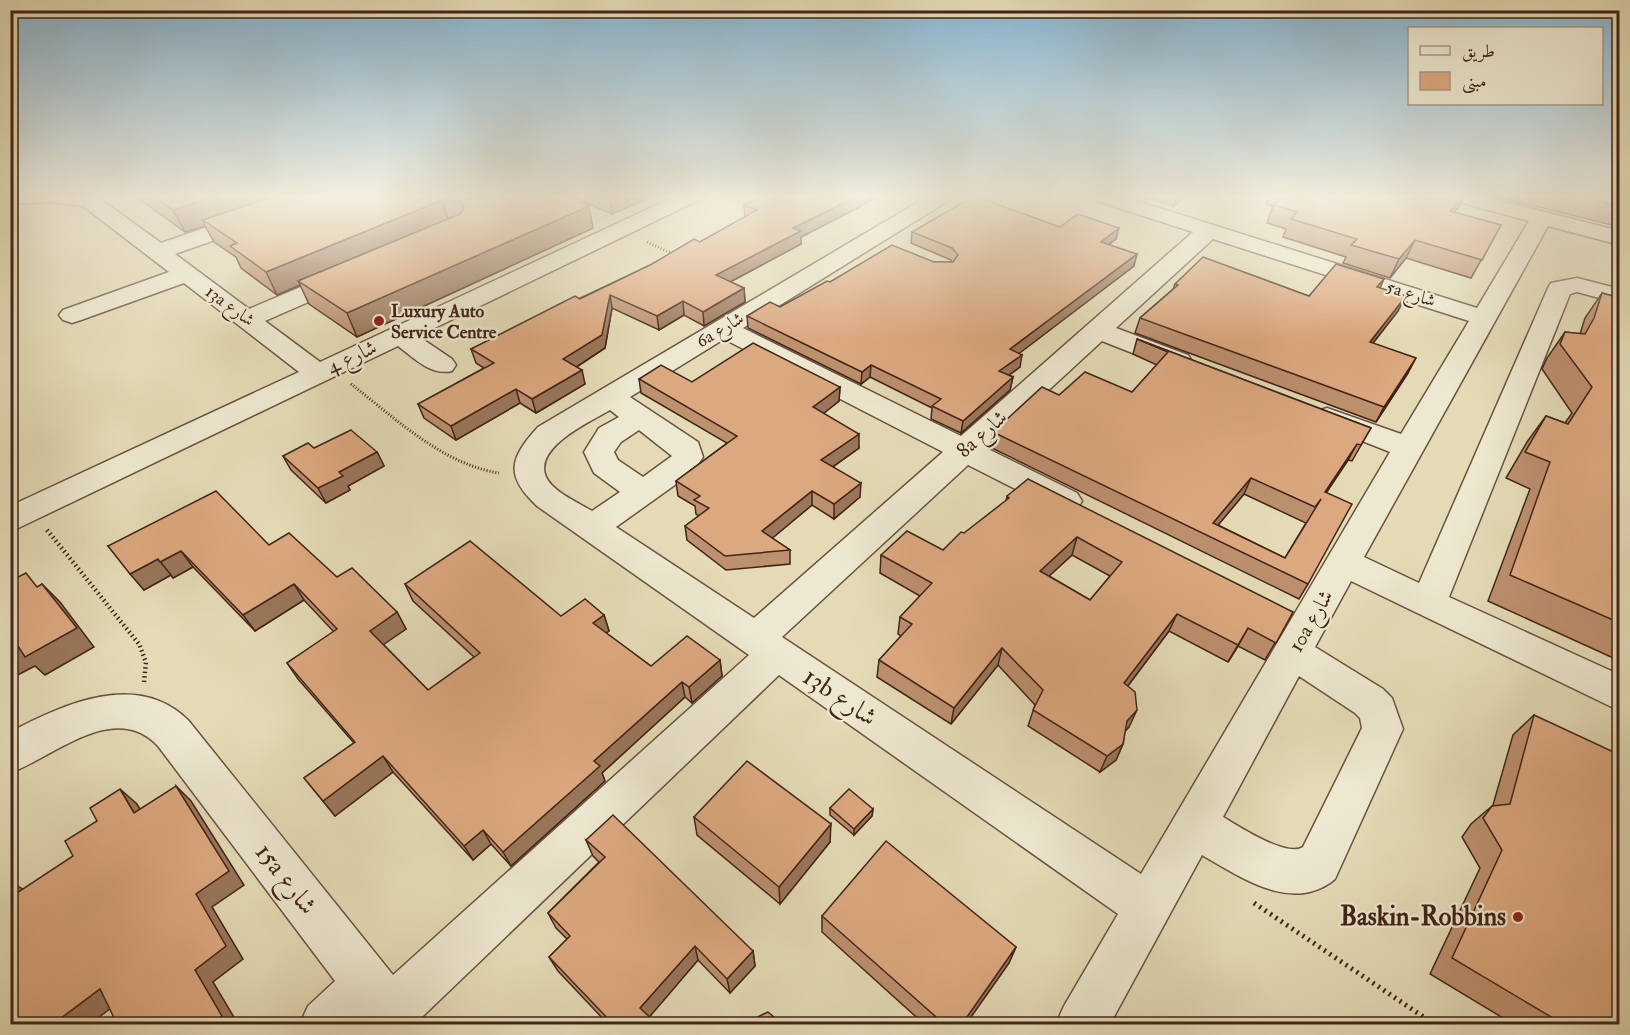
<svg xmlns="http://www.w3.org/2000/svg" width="1630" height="1035" viewBox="0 0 1630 1035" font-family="'IM FELL Double Pica',Amiri,serif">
<rect width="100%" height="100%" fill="#e4dbb6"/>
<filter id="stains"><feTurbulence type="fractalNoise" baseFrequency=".00333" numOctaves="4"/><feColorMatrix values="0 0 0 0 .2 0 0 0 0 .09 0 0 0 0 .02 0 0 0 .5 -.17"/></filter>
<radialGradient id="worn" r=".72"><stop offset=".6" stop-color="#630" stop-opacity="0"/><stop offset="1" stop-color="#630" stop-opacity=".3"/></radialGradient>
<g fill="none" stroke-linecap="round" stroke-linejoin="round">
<defs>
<g id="minor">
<path d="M10 195 96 196 161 243 245 214H261L264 219 261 224 175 254 249 309 336 272 345 270 354 272 357 277 354 282 265 321 320 362 678 195H704L701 199 418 336 452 359 456 365 452 371C431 376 414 358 398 346L10 532V506L299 372 184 283 81 320 72 323 63 320 59 315 63 310 169 272 83 206 53 202 10 204Z"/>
<path d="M930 195H954L951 199 743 328 961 436 1193 232 1091 199 1088 195H1118L1477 308 1529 221 1448 199 1445 195H1478L1620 231V245L1548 226 1364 557 1419 583 1548 288 1551 283 1577 278 1620 289V301L1614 302 1577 292 1570 294 1449 597 1620 675V711L1351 581 1315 647 1383 689 1392 698 1403 729 1335 879C1293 914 1242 878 1202 855L1110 1024H1056L1064 1006 1118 914 779 675 422 1017 425 1024H300L308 1006 335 981 158 746C115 700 55 756 10 773V732C64 704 137 670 188 720L393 975 749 655 537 506C504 475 510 458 538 427ZM1213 239 1469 321 1401 434 1327 408 1317 411 1312 417 1317 423 1390 452 1141 874 782 637 968 465 1055 509 1066 512 1077 509 1082 501 1077 493 986 448 1102 341 1168 367 1178 369 1188 367 1192 361 1188 355 1116 328ZM724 339 943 452 754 618 616 527 693 472 703 457 698 442 630 397ZM610 410 619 417 599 428 584 452 594 473 620 492 592 511C579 503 553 492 546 477 533 447 590 422 610 410ZM639 430 672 456 643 477 618 460 614 452 621 442ZM1299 676 1355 713 1360 718 1362 728 1303 847C1287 858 1238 826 1223 817Z"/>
</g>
</defs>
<use href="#minor" stroke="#6a5240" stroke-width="3"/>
<g stroke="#412519" stroke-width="3" stroke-dasharray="1 2" stroke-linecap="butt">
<path d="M647 242 673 254"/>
<path d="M351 384C395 418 442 464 499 473"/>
</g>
<path stroke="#412519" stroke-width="4.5" stroke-dasharray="1.5 3" stroke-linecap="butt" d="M47 530 139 644 146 662 144 682"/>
<path stroke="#412519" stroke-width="5" stroke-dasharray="2 4.5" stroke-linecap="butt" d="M1254 903 1434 1024"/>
<use href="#minor" fill="#ede8d0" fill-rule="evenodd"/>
</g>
<g fill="#bd906e" stroke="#412519" stroke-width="1.5" fill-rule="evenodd">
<path d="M134 195H565L593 228 357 337 309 304 300 285 277 295 241 268 236 257 214 242 205 226 185 232Z"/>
<path d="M568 195H655L612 214Z"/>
<path d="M1137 195H1187L1174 206Z"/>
<path d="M1270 195H1466L1460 205 1454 212 1501 225 1471 278 1406 258 1390 278 1343 263 1346 257 1283 237 1286 229 1267 223 1273 206 1266 204Z"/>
<path d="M1491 195H1620V227Z"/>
<path d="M744 205 861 206 801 237V244L730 282 744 288 745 302 704 326 684 315 659 330 612 308 605 348 577 367 585 384 536 413 520 403 456 440 424 418 418 404 484 368 476 363 471 349 700 242 745 217Z"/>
<path d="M1060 227 1116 239 1109 244 1134 266 1019 353 1020 367 1009 375 1013 377 1010 390 961 433 931 419 932 408 870 377 861 384 748 328 747 316 780 307 830 282 934 262H952L951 260 911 243 912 232Z"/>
<path d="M1384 279 1380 288 1398 311 1373 343 1408 373 1376 422 1135 333 1140 318 1173 289 1175 284 1309 296Z"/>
<path d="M1602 293 1620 298V661L1488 601 1530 489 1506 478 1527 442 1546 416 1565 423 1572 413 1542 369 1547 358 1565 332 1580 334 1585 318Z"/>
<path d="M1137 339 1371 428 1352 461 1348 460 1326 493 1308 584 1299 599 990 447 993 432 1059 395 1132 392 1157 365 1133 354ZM1244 494 1306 523 1285 558 1218 525Z"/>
<path d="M639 379 692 382 840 387 839 401 823 413 859 448 833 467 860 497 834 519 812 505 772 538 790 550V564L726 570 687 540 685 526 699 516 696 514 695 506 678 496 676 481 727 443 641 393Z"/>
<path d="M314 448 377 452 384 466 348 486 350 490 326 503 291 470 283 456Z"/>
<path d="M1007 496 1293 612 1265 660 1238 646 1228 662 1169 631 1128 686 1129 727 1125 731 1123 744 1116 760 1100 772 1028 726 1035 705 998 665 951 724 877 677 879 660 901 636 898 634 900 617 920 596 880 573 881 555 943 550 1006 501ZM1072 555 1110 576 1090 600 1049 576Z"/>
<path d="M269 545 337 577 397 612 406 629 383 644 428 690 474 657 413 601 405 584 561 616 604 615 609 631 606 633 651 666 720 660 722 676 692 703 685 697 602 773 605 781 511 866 491 844 473 860 393 772 335 816 304 778 354 743 298 679 287 663 334 632 304 600 255 631 193 567 173 578 171 575 144 590 108 546Z"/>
<path d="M1534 715 1620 1024H1513L1430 974 1480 868 1462 837 1471 824 1492 806 1493 805 1513 735Z"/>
<path d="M830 808 873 809 872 816 854 835 830 815Z"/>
<path d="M694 817 830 842 780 904 697 835Z"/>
<path d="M586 840 753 951 755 966 730 993 698 960 649 1017 657 1024H608L558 971 549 957 567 939 556 928 548 913 599 862 593 856Z"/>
<path d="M822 916 1016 947 1009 963 966 1024H924L822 932Z"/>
</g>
<g fill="#9a765a" stroke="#412519" stroke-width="1.5">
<path d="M222 195H297L203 220 205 226 185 232 173 210Z"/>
<path d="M609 195H655L612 214Z"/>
<path d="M860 195H880L861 206 801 237V244L717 289 716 275 793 228Z"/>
<path d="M1178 195H1187L1174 206 1177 196Z"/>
<path d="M1464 195H1466L1460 205 1441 229 1450 211Z"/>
<path d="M442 200 449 222 298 281 300 285 277 295 266 272Z"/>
<path d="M589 206 593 228 357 337 347 313Z"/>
<path d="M1119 228 1116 239 1098 253 1101 242Z"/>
<path d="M1415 240 1406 258 1390 278 1399 259Z"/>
<path d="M1137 254 1134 266 1008 362 1010 349Z"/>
<path d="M744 288 745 302 704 326 703 312Z"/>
<path d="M610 295 612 308 605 348 567 373 563 359Z"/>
<path d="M1406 296 1398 311 1362 357 1370 342Z"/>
<path d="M683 301 684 315 659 330 657 316Z"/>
<path d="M1022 355 1020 367 997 384 999 371Z"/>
<path d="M1416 358 1408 373 1376 422 1384 407Z"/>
<path d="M871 365 870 377 861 384 862 372Z"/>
<path d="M582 370 585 384 536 413 532 399Z"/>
<path d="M1013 377 1010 390 961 433 963 421Z"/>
<path d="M840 387 839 401 813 422V407Z"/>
<path d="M516 389 520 403 456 440 451 426Z"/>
<path d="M859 434V448L821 475V460Z"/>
<path d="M1357 444 1348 460 1316 508 1325 492Z"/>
<path d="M377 452 384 466 348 486 350 490 326 503 318 488 339 472Z"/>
<path d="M1251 478 1244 494 1209 536 1213 523Z"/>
<path d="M861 483 860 497 834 519V504Z"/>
<path d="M812 491V505L763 546 762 531Z"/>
<path d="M1077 537 1072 555 1035 589 1040 571Z"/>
<path d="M181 551 193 567 173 578 160 562Z"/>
<path d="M158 559 171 575 144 590 130 574Z"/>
<path d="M42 584 60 602 94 647 45 675 35 666 10 679V650Z"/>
<path d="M294 584 304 600 255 631 243 615Z"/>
<path d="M397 612 406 629 380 647 370 631Z"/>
<path d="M1177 614 1169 631 1117 700 1124 683Z"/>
<path d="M604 615 609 631 598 639 593 623Z"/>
<path d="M1248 628 1238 646 1228 662Z"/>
<path d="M1002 648 998 665 951 724 954 708Z"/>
<path d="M720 660 722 676 692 703 689 687Z"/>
<path d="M682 682 685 697 602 773 605 781 511 866 503 852 594 761Z"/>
<path d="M1137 710 1129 727 1119 738 1127 721Z"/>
<path d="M1123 744 1116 760 1100 772 1107 756Z"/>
<path d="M383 756 393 772 335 816 323 801Z"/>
<path d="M176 786 191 801 244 885 212 907 243 959 213 982 238 1024H212L195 970 196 894Z"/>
<path d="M120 789 137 804 151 828 134 813Z"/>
<path d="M873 809 872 816 854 835V829Z"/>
<path d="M831 824 830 842 780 904 779 887Z"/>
<path d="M483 830 491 844 473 860 464 846Z"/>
<path d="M12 882 33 896 17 893Z"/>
<path d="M695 946 698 960 646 1021 640 1008Z"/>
<path d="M1016 947 1009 963 966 1024H962Z"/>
<path d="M753 951 755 966 730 993 727 979Z"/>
<path d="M100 989 120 1001 90 1024H53Z"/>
</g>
<g fill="#dca880" stroke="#412519" stroke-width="1.5" fill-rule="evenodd">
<path d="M151 195H222L173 210Z"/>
<path d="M277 195H565L589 206 347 313 298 281 460 214 464 208 461 201 442 200 266 272 230 246 237 243 203 220Z"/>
<path d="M764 195H860L793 228 801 231 716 275 744 288 703 312 683 301 657 316 610 295 602 335 563 359 582 370 532 399 516 389 451 426 418 404 494 363 471 349 575 296 580 299 652 264 694 239 700 242 757 210 744 205Z"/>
<path d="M1286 195H1464L1450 211 1501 225 1482 260 1415 240 1399 259 1351 245 1357 239 1291 219 1297 212 1274 205Z"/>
<path d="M1573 195H1620V206Z"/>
<path d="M974 196 1060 227 1078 214 1119 228 1101 242 1137 254 1010 349 1022 355 999 371 1013 377 963 421 932 406 941 399 871 365 862 372 747 316 770 302 780 307 827 281 830 282 892 245 934 262H953L958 255 952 248 912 232Z"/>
<path d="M1203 257 1309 296 1336 264 1384 279 1377 287 1406 296 1370 342 1416 358 1384 407 1140 318 1178 285 1175 284Z"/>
<path d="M1602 293 1620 298V623L1510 575 1550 462 1525 452 1546 416 1568 424 1592 387 1560 344 1565 332 1585 334 1594 318Z"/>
<path d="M1137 339 1371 428 1361 445 1357 444 1325 492 1352 504 1308 584 993 432 1042 387 1059 395 1085 372 1132 392 1168 352ZM1251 478 1315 507 1321 499 1285 558 1213 523Z"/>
<path d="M753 343 840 387 813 407 859 434 821 460 861 483 834 504 812 491 762 531 790 550 725 556 685 526 709 508 694 500 700 496 676 481 737 436 639 379 661 365 692 382Z"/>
<path d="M351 430 377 452 339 472 343 476 318 488 283 456 308 443 314 448Z"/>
<path d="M1028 479 1293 612 1276 643 1248 628 1238 645 1177 614 1124 683 1135 692 1137 710 1127 721 1123 744 1107 756 1033 710 1043 690 1002 648 954 708 879 660 912 624 900 617 932 583 881 555 907 531 943 550 961 532 964 533 1009 498 1007 496ZM1077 537 1122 562 1090 600 1040 571Z"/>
<path d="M216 491 269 545 289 533 337 577 352 568 397 612 370 631 428 690 480 653 405 584 470 541 561 616 585 599 604 615 593 623 651 666 687 636 720 660 689 687 682 682 594 761 600 766 503 852 483 830 464 846 383 756 323 801 304 778 355 742 287 663 337 629 294 584 243 615 181 551 160 562 158 559 130 574 108 546Z"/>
<path d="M26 573 37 587 42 584 77 628 25 657 18 646 10 650V581Z"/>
<path d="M1534 715 1620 755V1024H1563L1452 958 1502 850 1483 818 1492 806 1510 804Z"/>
<path d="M747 761 831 824 779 887 694 817Z"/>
<path d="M176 786 229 871 196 894 226 946 195 970 222 1016 212 1024H117L100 989 53 1024H10V883L12 882 17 893 73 856 65 841 97 821 90 808 120 789 134 813Z"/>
<path d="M849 789 873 809 854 829 830 808Z"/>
<path d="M613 815 753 951 727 979 695 946 640 1008 657 1024H613L549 957 570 936 548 913 605 857 586 840Z"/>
<path d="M886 841 1016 947 962 1024H944L822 916Z"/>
<path d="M768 1012 782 1024H743Z"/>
</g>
<linearGradient id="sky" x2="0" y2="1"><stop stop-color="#87b6d3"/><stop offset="0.58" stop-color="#f3efde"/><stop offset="1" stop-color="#f3efde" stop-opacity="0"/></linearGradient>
<rect width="1630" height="339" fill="url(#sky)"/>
<g fill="#8f2418" stroke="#ede8d0" stroke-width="2">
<circle cx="379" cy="321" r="6"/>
<circle cx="1518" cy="917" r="6"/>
</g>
<g text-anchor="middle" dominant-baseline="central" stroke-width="4.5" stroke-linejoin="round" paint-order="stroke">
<g font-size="18" fill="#412519" stroke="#ede8d0">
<text transform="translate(1411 294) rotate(18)">5a شارع</text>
<text transform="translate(230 306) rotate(36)">13a شارع</text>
<text transform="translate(720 330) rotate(-31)">6a شارع</text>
</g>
<g font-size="18" font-weight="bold" fill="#412519" stroke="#ede8d0" text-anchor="start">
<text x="391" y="311">Luxury Auto<tspan x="391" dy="21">Service Centre</tspan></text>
</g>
<g font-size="21" fill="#412519" stroke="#ede8d0">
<text transform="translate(352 357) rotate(-25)">شارع 4</text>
<text transform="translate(982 434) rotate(-42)">8a شارع</text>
<text transform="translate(1311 621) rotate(-60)">10a شارع</text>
</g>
<g font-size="26" fill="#412519" stroke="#ede8d0">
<text transform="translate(840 697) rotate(34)">13b شارع</text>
<text transform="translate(286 879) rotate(52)">15a شارع</text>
</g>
<g font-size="26" font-weight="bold" fill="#412519" stroke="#ede8d0" text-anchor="end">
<text x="1506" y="917">Baskin-Robbins</text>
</g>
</g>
<rect width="1630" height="1035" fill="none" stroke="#e4dbb6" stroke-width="36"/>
<rect x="12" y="12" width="1606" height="1011" fill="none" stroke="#412519" stroke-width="3"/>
<rect x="18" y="18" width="1594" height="999" fill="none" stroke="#412519" stroke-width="1.5"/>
<rect x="1408" y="27" width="195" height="78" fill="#ede8d0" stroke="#a89a87" stroke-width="1.5"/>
<rect x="1420" y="46" width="30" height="9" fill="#ede8d0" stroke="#a89a87" stroke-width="1.5"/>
<text x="1462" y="57" font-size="18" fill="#412519">طريق</text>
<rect x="1420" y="72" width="30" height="18" fill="#dca880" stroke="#a89a87" stroke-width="1.5"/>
<text x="1462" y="87" font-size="18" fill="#412519">مبنى</text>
<rect width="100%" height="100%" filter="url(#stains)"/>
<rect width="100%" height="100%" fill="url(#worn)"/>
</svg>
